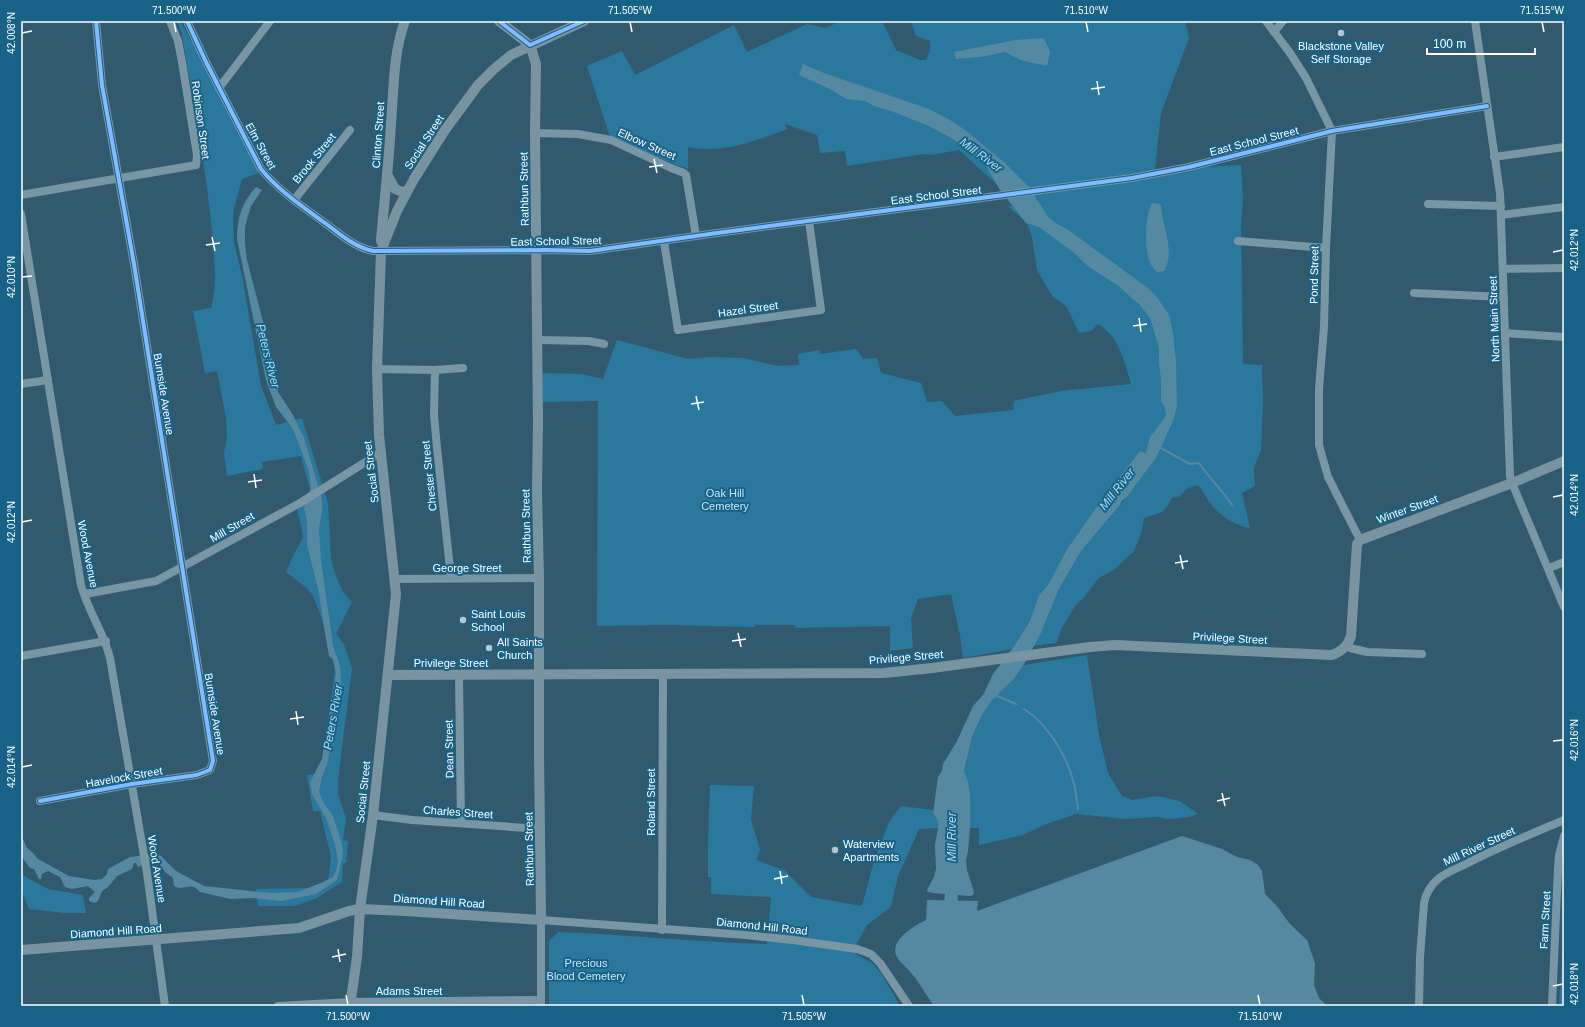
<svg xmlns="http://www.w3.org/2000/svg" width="1585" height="1027" viewBox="0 0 1585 1027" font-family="Helvetica,sans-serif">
<rect width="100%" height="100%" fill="#325a6e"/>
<g fill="#2a789d">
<path d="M177 21H180L209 71 262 172 242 179 233 212 234 243 242 275 261 386 276 425 302 418 328 503 331 558 335 574 343 592 352 602 336 634 344 645 352 668 338 780V795L346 818 343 840 348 841 346 863H343L342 882 317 898 295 906H258L256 889 310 888 328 882 331 857 320 811H313L307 775 317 774 323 760 335 671 333 660 330 657C330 644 318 603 311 593 305 585 294 579 286 572L295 552 303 538 302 530 296 505 311 494 301 456 262 462 263 469 227 476 224 453 227 437 226 418 217 371 205 373 193 311 211 308C218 284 214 257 212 232 206 166 193 101 182 35Z"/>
<path d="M840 21H882L896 50 920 60H926L930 51V41L916 36 911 21H1185L1189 38 1161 113 1155 169 1241 165 1243 198 1241 226 1243 364 1262 365 1263 402 1261 451 1257 459 1254 469 1255 486 1242 493 1250 528C1235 526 1219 515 1210 503 1204 495 1206 493 1197 485L1186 489 1180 496 1172 498 1167 507 1162 512 1144 518 1141 534 1134 551 1115 569 1099 578 1085 596 1075 606 1062 628 1056 643 1032 646 1041 633 1059 589 1081 551 1127 497 1156 458 1161 444 1146 453 1140 451 1103 498 1067 549 1048 585 1039 595 1030 621 1012 649 963 658 960 635 951 594 918 599 911 619 913 648 890 651V626L796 628 795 625H755V627L666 625 597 626 598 401 539 402 538 373 581 374 603 379 617 340 688 359 711 357 743 358 778 366 799 365 798 354 819 350 820 354 856 349 863 359 877 358 881 373 921 383 927 402 942 401 955 416 1013 410 1014 401 1061 391 1131 384C1125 363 1119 336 1098 324L1091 331 1079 333 1067 307 1052 296 1037 270 1032 237 1027 223 1008 206 1039 201 1030 188 1004 191 959 150 931 155 924 154 847 166 845 151 820 153 817 135 785 124 787 129C755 141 723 154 688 147V169L611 140 587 66 622 51 635 75 734 25 747 52 807 24 826 28Z"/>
<path d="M1087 655 1099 735 1108 773 1122 796 1132 800 1157 796 1180 801 1198 814 1189 817 1169 819 1157 817 1125 819 1076 814 1044 825 1023 835 979 845V828H970V794L964 771 972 737 982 715 992 700 1014 679 1024 665Z"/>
<path d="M710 785 754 786 751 820 760 849 757 860 785 871 811 897 862 906 874 861 889 822 901 806 933 810V813L938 821V828L919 829 898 876 891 907 867 925 857 943 856 954 872 963 881 973 900 1006H549V941L558 932C628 935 697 942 767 944L771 897 711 894V877H708V843Z"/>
<path d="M21 872 24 876 48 889 83 895 86 913H64L29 909 21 889Z"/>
<path d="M1564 936V1006H1559Z"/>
</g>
<g fill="#5589a2">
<path d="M1044 38 1050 52 1047 66 1023 61 1005 52 980 57 956 59 954 52 1016 40Z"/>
<path d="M803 64 824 73 929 109 950 120 965 130 1005 163 1030 188 1048 217 1057 224 1067 229 1148 288 1157 297 1169 315 1173 333 1176 362 1177 406 1173 421 1156 458 1127 497 1121 502 1120 505 1081 551 1059 589 1041 633 1023 666 1014 679 992 700 982 715 972 737 964 771 968 782 970 794V828L968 851 966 860 967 870 974 892 973 895 970 896 933 893 928 892 927 890 934 877 936 869 935 845 938 828V821L933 813 938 777 942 771 943 764 957 741 973 706 983 695 993 674 1012 649 1030 621 1039 595 1048 585 1067 549 1103 498 1140 451 1146 453 1150 437 1166 416 1165 407 1161 401V380L1159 363V347L1150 318 1140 305 1117 285 1089 267 1073 252 1039 227 1026 223 1000 190 986 166 953 139 929 126 891 111 874 106 865 101 846 99 830 89 799 75Z"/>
<path d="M256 187 262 190 251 206 248 216 245 227V244L247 260 271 352 278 392 293 415 304 438 322 499V511L319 529 321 560 333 646 340 666 341 684 335 711 328 761 322 777 319 791 323 802 333 816 342 843 343 854 337 880 316 894 281 901 252 898 230 899 200 892C191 880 183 892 174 886L173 878 165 872 157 860 138 867 136 863H134L132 869 117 876 108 887 102 891 98 901 95 903 89 901V898L95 892 88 886 72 889 68 888 65 887 60 877 48 871 42 874 41 879H39L34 869 30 868 21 856V835L27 848 33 853 38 859 69 876 94 880 102 879 107 874 108 869 130 857 155 854 161 856 176 871 204 886 270 893 298 892 323 882 333 877 336 871 338 862 335 844 326 818 312 794 310 782 322 759 336 673 333 659 329 656 321 608 319 593 307 545V522L304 508 311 488 309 471 293 429 276 407 266 380 237 239C237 218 242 202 256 187Z"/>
<path d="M1152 203 1159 204 1161 206C1162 227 1176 251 1164 271L1157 272C1154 269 1151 266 1150 262 1144 250 1145 214 1152 203Z"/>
<path d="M1182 836 1222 849 1237 857 1250 860 1258 865 1262 871 1265 894 1276 905 1290 924 1307 940 1315 963 1314 985 1319 998 1327 1006H934C926 995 920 983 911 973 907 967 900 963 897 957 888 941 915 925 926 920L927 900 978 901 977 911Z"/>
</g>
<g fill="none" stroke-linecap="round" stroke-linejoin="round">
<g stroke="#5589a2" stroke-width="2">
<path d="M1159 447 1190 464 1199 463C1209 478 1222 490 1232 505"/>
<path d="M995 695 1016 704"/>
<path d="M1024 709C1049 725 1069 759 1075 788 1076 795 1077 802 1078 809"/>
</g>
<path stroke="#5589a2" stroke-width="13" d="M952 878 951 901 952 918"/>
<g stroke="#7996a4" stroke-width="8">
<path d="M187 21 206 62 261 169C279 191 302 206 325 223 340 234 354 247 373 251L546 250 590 251 717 233 1132 178 1189 167 1332 131 1487 106"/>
<path d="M1266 21 1290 53 1306 78 1332 131 1326 248 1324 327 1319 389V445L1328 477 1360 540"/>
<path d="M1475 21 1500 193 1510 476 1512 483 1564 607"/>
<path d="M1274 32 1283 21"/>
<path d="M219 88 270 21"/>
<path d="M535 133 578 134 611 140 671 168 684 173 686 175 696 236"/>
<path d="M1494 157 1564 147"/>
<path d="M21 195 196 165 197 155 182 62 178 41 170 21"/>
<path d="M294 200 350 130"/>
<path d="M1428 204 1501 206"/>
<path d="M21 214 81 585C88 611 104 633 110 658L147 873 165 1006"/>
<path d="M1501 215 1564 207"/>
<path d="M1238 241 1326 248"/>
<path d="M664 242 678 330 821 310 809 221"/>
<path d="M1503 269 1564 268"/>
<path d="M1414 293 1504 297"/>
<path d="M1505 333 1564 337"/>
<path d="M537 340 589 341 604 344"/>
<path d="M377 369 435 370 463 368"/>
<path d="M435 370 434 415 437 448 451 578"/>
<path d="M21 384 48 380"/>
<path d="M1549 568 1564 562"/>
<path d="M396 579 539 578"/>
<path d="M85 594 156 581 300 503 380 453"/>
<path d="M1346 647 1367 652 1422 654"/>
<path d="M21 656 106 641"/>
<path d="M459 675 461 823"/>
<path d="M40 801 132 784 197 775 210 770 213 761 134 264 102 85 96 21"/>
<path d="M373 815 412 820 541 829"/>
<path d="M662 930 663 674"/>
<path d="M278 1006 351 1002 541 1000"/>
<path d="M541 1006V920L746 935 793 940 857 949 871 954 880 963 909 1006"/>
<path d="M1419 1006 1420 957 1424 903C1426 893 1430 886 1438 879 1446 872 1458 868 1468 863 1499 847 1531 834 1564 820"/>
<path d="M1552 1006 1558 868 1559 855 1564 836"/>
</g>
<g stroke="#7894a1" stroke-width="10">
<path d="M387 174 395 189 402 192 407 191"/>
<path d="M381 241C384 202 389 163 391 123 394 89 393 53 405 21"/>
<path d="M388 675 884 673 932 668 1090 647 1115 645 1332 655C1342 651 1348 646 1351 636L1357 544 1360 540 1512 483 1564 461"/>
<path d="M21 950 299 928 349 911 360 909 405 911 541 920 539 752V578L537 491 538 422 535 133 536 64 530 45 499 21"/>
<path d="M350 1006 357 957 360 909 373 815 396 594 379 435 377 369 381 251 397 211 414 179 445 130 478 85 494 69 511 55 584 21"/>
</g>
<defs>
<g id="cycleway">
<path d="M187 21 206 62 261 169C279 191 302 206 325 223 340 234 354 247 373 251L546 250 590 251 717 233 1132 178 1189 167 1332 131 1487 106"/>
<path d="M499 21 530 45 584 21"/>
<path d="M40 801 132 784 197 775 210 770 213 761 134 264 102 85 96 21"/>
</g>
</defs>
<use href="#cycleway" stroke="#196287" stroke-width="6"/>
<use href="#cycleway" stroke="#80bcff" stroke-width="4"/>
</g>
<path fill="none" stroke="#fff" stroke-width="1.5" d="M174 22 176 32M630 22 632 32M1086 22 1088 32M1542 22 1544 32M22 33 32 31M1097 81 1099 95M1091 89 1105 87M654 159 657 173M649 167 663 165M212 237 215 251M206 245 220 243M1553 252 1563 250M22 277 32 276M1139 318 1141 332M1133 326 1147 324M696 396 699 410M691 404 704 402M254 474 256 488M248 482 262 480M1553 497 1563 495M22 522 32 520M1180 555 1183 569M1175 563 1188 561M738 633 741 647M732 641 746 639M296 711 298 725M290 719 304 717M1553 741 1563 740M22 767 32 765M1222 793 1225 806M1217 801 1230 798M780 871 782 884M774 879 788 876M338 949 340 962M332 957 346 954M1553 986 1563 984M346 995 348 1005M802 995 804 1005M1258 995 1260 1005"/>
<g fill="#b7c5cc" stroke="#196287" stroke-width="1.5">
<circle cx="1341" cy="33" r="4"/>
<circle cx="463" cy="620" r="4"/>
<circle cx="489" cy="648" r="4"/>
<circle cx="835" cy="850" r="4"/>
</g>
<g text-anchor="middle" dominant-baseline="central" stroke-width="4" stroke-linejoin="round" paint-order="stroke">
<g font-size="11" fill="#fff" stroke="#196287" text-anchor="start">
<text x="1341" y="46" text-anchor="middle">Blackstone Valley<tspan x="1341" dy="13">Self Storage</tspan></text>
<text x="471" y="614">Saint Louis<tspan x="471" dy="13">School</tspan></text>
<text x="497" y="642">All Saints<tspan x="497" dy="13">Church</tspan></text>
<text x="843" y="844">Waterview<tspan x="843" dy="13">Apartments</tspan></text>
</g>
<g font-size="11" fill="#fff" stroke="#196287">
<text transform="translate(201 120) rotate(82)">Robinson Street</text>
<text transform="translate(378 135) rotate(-86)">Clinton Street</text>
<text transform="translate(1254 141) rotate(-14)">East School Street</text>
<text transform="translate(424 142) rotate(-57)">Social Street</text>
<text transform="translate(647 144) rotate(24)">Elbow Street</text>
<text transform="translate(261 146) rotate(61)">Elm Street</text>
<text transform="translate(314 158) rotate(-51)">Brook Street</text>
<text transform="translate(524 189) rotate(-91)">Rathbun Street</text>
<text transform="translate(936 195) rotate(-7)">East School Street</text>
<text transform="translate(556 241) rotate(-1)">East School Street</text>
<text transform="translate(1314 275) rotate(-89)">Pond Street</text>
<text transform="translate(748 309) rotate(-8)">Hazel Street</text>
<text transform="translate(1494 319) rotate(-92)">North Main Street</text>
<text transform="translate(164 394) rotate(81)">Burnside Avenue</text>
<text transform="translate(371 472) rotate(-97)">Social Street</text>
<text transform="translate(429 476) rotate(-96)">Chester Street</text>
<text transform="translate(1407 509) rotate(-20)">Winter Street</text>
<text transform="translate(526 526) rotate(-91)">Rathbun Street</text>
<text transform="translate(232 527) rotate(-30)">Mill Street</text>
<text transform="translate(88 554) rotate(79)">Wood Avenue</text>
<text x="467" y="568">George Street</text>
<text transform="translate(1230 638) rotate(3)">Privilege Street</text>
<text transform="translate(906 657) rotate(-5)">Privilege Street</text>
<text x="451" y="663">Privilege Street</text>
<text transform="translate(215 714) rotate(81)">Burnside Avenue</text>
<text transform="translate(449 749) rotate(-91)">Dean Street</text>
<text transform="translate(124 777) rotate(-10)">Havelock Street</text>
<text transform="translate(363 792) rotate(-84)">Social Street</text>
<text transform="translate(651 802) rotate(-90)">Roland Street</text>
<text transform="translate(458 812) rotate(4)">Charles Street</text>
<text transform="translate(1479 846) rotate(-25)">Mill River Street</text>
<text transform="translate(529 849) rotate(-91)">Rathbun Street</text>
<text transform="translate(157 869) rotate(81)">Wood Avenue</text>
<text transform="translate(439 901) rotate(4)">Diamond Hill Road</text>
<text transform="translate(1545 920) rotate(-87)">Farm Street</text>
<text transform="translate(762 926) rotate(6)">Diamond Hill Road</text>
<text transform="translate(116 931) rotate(-4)">Diamond Hill Road</text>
<text x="409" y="991">Adams Street</text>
</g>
<g font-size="11" fill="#c6e9f9" stroke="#196287">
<text x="725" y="493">Oak Hill<tspan x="725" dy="13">Cemetery</tspan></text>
<text x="586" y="963">Precious<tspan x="586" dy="13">Blood Cemetery</tspan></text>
</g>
<g font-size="12" font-style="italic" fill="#acddf4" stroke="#196287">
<text transform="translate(981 155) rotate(36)">Mill River</text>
<text transform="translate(268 356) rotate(76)">Peters River</text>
<text transform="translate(1117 489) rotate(-52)">Mill River</text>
<text transform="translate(333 717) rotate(-80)">Peters River</text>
<text transform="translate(952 837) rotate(-90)">Mill River</text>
</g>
</g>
<rect width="1585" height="1027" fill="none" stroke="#196287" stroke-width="44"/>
<path d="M1427 48v6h108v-6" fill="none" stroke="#ffffff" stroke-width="2"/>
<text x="1433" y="48" font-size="12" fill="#ffffff" stroke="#196287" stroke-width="3" paint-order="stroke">100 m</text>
<rect x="22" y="22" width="1541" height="983" fill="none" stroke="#fff" stroke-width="1.5"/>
<g font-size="10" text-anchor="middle" fill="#fff">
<text x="174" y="14">71.500°W</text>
<text x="630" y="14">71.505°W</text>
<text x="1086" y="14">71.510°W</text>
<text x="1542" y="14">71.515°W</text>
<text transform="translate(11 33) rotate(-90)" y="4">42.008°N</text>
<text transform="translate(1574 250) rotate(-90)" y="4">42.012°N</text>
<text transform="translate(11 277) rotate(-90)" y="4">42.010°N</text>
<text transform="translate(1574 495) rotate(-90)" y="4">42.014°N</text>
<text transform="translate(11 522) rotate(-90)" y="4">42.012°N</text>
<text transform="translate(1574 740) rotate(-90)" y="4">42.016°N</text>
<text transform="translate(11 767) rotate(-90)" y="4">42.014°N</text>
<text transform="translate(1574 984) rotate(-90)" y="4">42.018°N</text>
<text x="348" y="1020">71.500°W</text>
<text x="804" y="1020">71.505°W</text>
<text x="1260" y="1020">71.510°W</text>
</g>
</svg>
